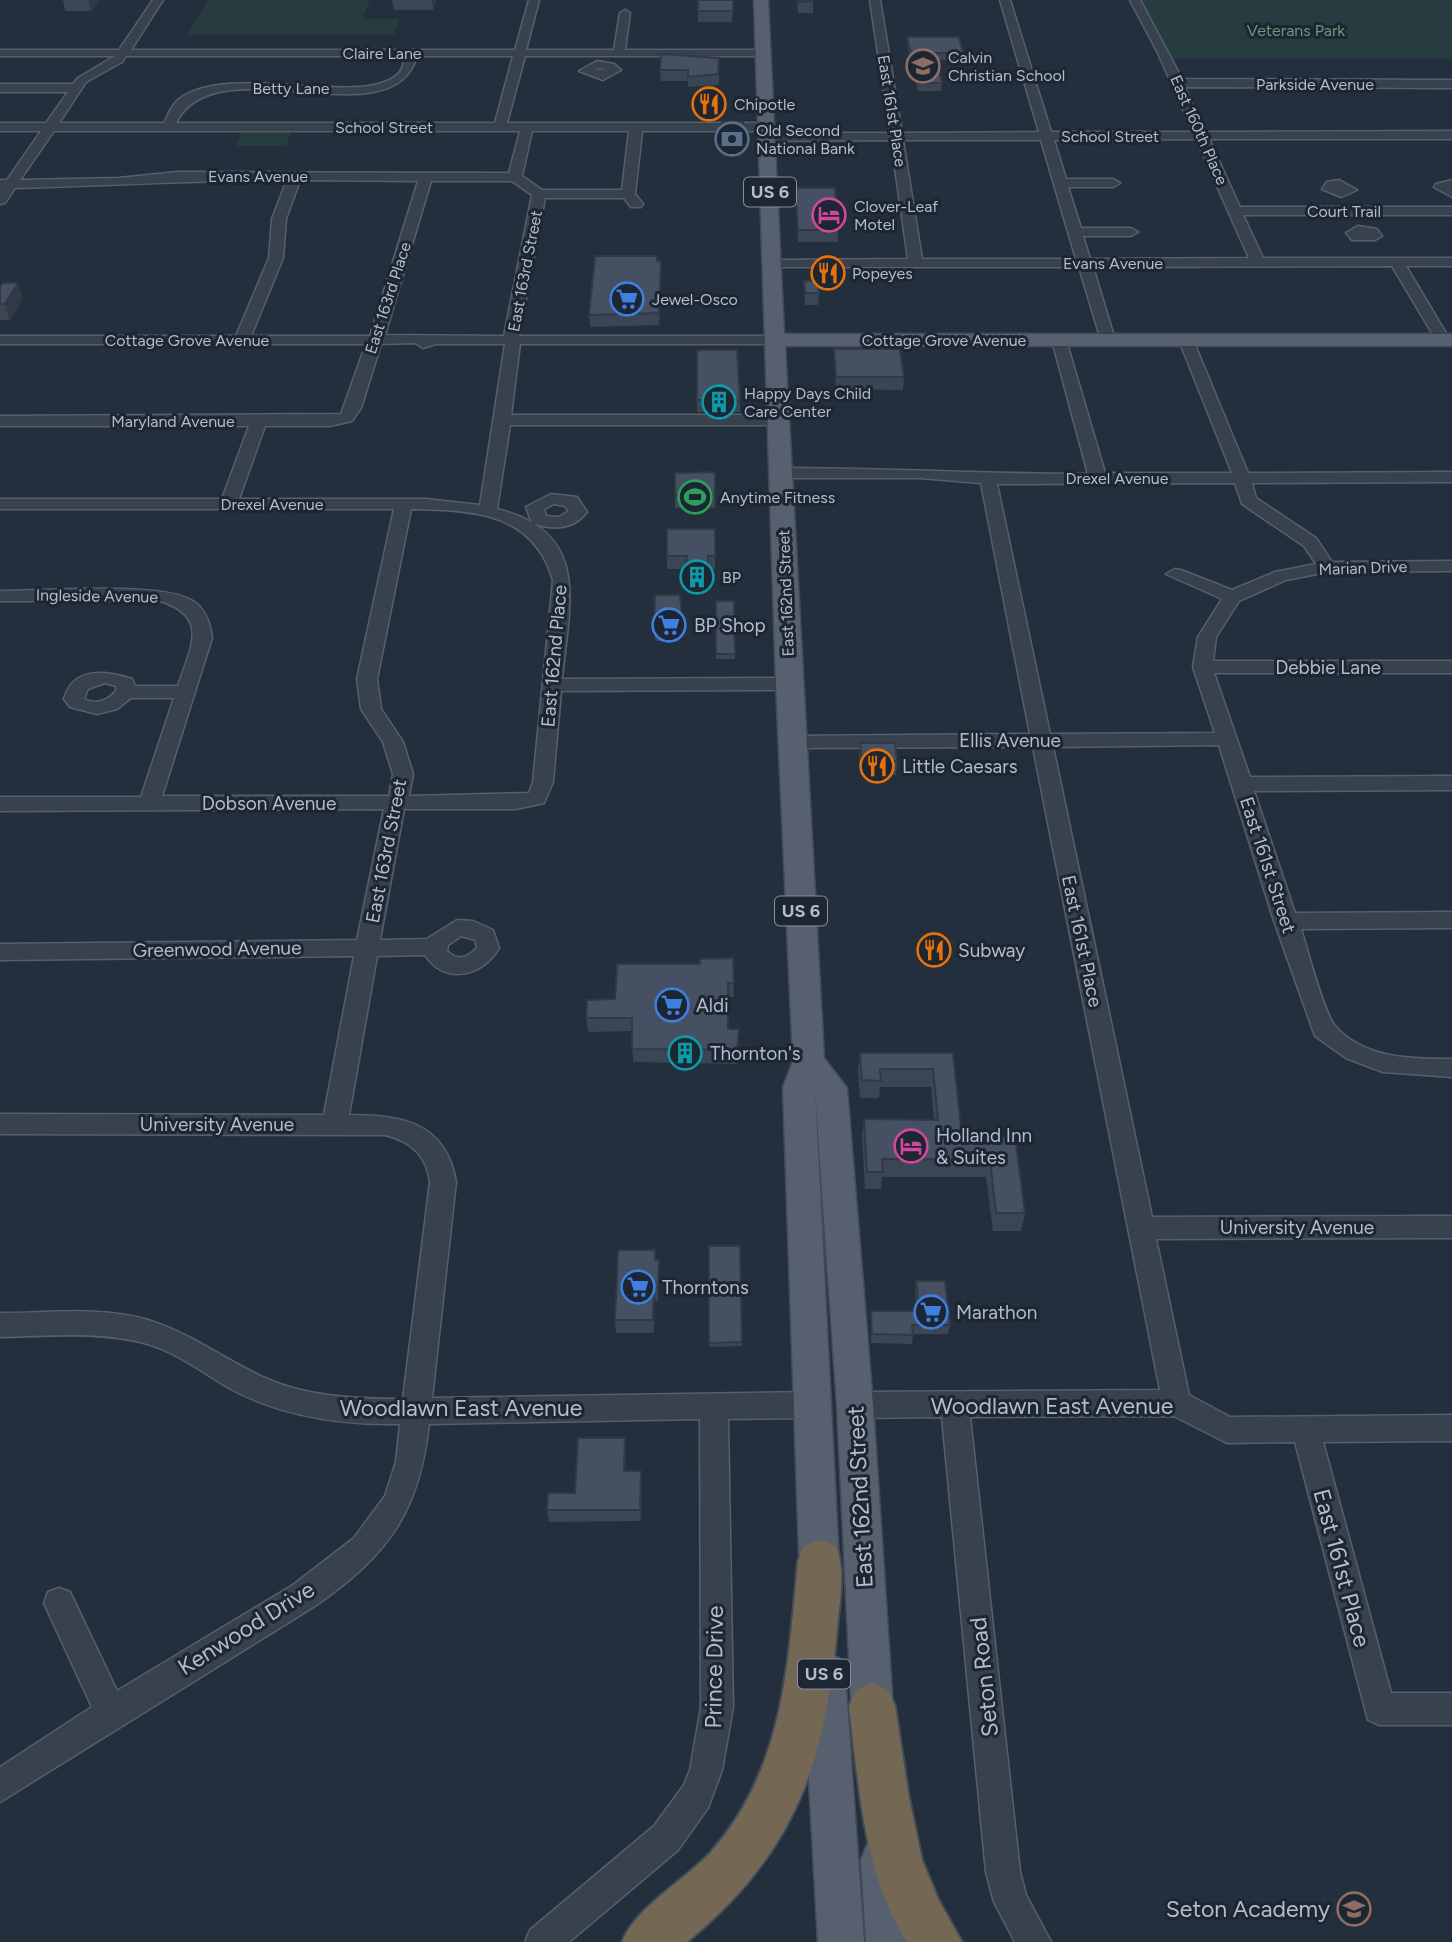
<svg xmlns="http://www.w3.org/2000/svg" width="1452" height="1942" viewBox="0 0 1452 1942" font-family="Figtree,sans-serif">
<rect width="100%" height="100%" fill="#242f3e"/>
<g fill="#263c3f">
<path d="M208 0H370L362 19H400L394 35H187Z"/>
<path d="M1139 0H1452V59H1171Z"/>
<path d="M243 130H292L286 146H236Z"/>
</g>
<g fill="none" stroke-linecap="round" stroke-linejoin="round">
<defs>
<g id="minor">
<path d="M153 0H163L131 50H515L529 0H539L526 50H614L620 13 625 10 630 13 625 50H764L770 53 764 56H525L507 123H767L773 127 767 131H642L635 194 643 204 641 207H631L624 198H545L519 336H777L784 340 777 344H520L511 415H780L788 420 780 425H510L497 509C592 532 569 605 562 679L789 678 799 684 789 690 561 691 553 782 544 803 516 809H404L380 940 427 939 457 920 473 921 493 930 499 948C483 976 445 986 425 955L377 956 349 1115C401 1115 446 1122 456 1182L432 1398 814 1392 824 1396 828 1405 824 1414 814 1418 728 1419 733 1707 722 1770 708 1808 678 1850 569 1942H525L530 1930 654 1826 684 1785 690 1770 701 1707 700 1419 429 1424C419 1513 388 1555 315 1606L0 1802V1767L92 1707 44 1603 48 1592 59 1588 70 1592 117 1691 293 1585 354 1538 385 1496 396 1462 400 1424C342 1425 282 1417 229 1388 202 1372 175 1351 144 1343 98 1331 48 1336 0 1337V1313C49 1313 101 1306 148 1320 190 1333 224 1359 263 1377 306 1397 357 1399 403 1399L430 1182C427 1156 411 1141 385 1135L0 1134V1114L324 1115 354 956 0 960V944L357 940 384 809 0 811V797H141L174 698H131L117 709 97 714 70 707 64 699C73 666 107 671 132 679L135 686H178C190 648 211 617 160 601H0V591C42 591 155 582 189 599 205 606 210 622 212 638L162 796H389L393 774 383 742 361 709 357 679 394 509H0V499H222L249 426H0V416L341 414 366 344H0V336H236L269 258 272 219 287 180C196 180 106 186 15 188L5 203 0 204V180H7L41 131H0V123H46L68 92H0V84H73L78 78 115 56H0V50H119ZM126 56H405C404 61 403 68 400 72 366 111 229 59 178 100 171 106 168 116 164 123H59L86 82 122 62ZM417 56H513L495 123H176C216 42 392 143 417 56ZM54 131H520L509 173 177 172 119 178 20 180ZM532 131H629L622 190H542L522 176ZM300 180 418 181 370 336H251L283 258 286 219ZM431 181H512L532 195 504 336 385 335ZM416 343 423 348 436 344H505L480 505 426 499H239L265 426H330L352 421 361 408 381 344ZM411 509C473 510 533 512 553 580L533 782 529 793 409 796 413 774 403 742 381 709 377 679ZM105 683 116 686V691C107 701 96 705 84 699L88 689ZM461 936 475 940 477 948C467 958 458 961 447 951L448 945Z"/>
<path d="M870 0H880L902 133 1039 132 1000 0H1010L1051 132H1193L1157 51 1130 0H1140L1182 79 1452 80V88L1185 87 1205 132 1452 131V139H1209L1240 207H1452V215H1243L1263 258H1452V266H1406L1450 340 1448 343H1438L1392 266 1093 267 1115 340 1108 344 1101 340 1079 267H769V261L774 260 908 259 891 140 768 141 762 137 768 133H890ZM1196 139 1249 258 1090 259 1083 236H1131L1138 232 1131 228H1081L1068 187H1113L1120 183 1113 179H1066L1054 140ZM903 140H1041L1076 259H922Z"/>
<path d="M597 61 614 64 621 70 603 80 579 71ZM599 68 606 69H607L595 70Z"/>
<path d="M1339 180 1357 190 1341 197 1322 189 1327 182Z"/>
<path d="M1452 180V197L1434 187 1436 184Z"/>
<path d="M1358 226 1377 229 1382 236 1375 240H1352L1346 233Z"/>
<path d="M1059 336 1066 340 1105 473H1232L1179 340 1186 336 1193 340 1248 473 1452 472V482L1252 483 1256 498 1316 538 1332 562 1452 561V571L1327 572 1286 580 1239 601 1216 637 1213 661H1452V673H1214L1250 777 1452 776V790L1254 791 1295 913 1452 912V928L1301 929C1307 948 1324 1014 1335 1026 1364 1059 1412 1059 1452 1059V1077L1383 1072 1346 1058 1315 1036 1274 921 1219 745 1053 747 1152 1217 1452 1216V1238L1156 1239 1189 1395 1230 1417 1452 1415V1441L1323 1442 1391 1693H1452V1725H1379L1368 1720 1295 1442 1227 1443 1174 1416 970 1417 1020 1872 1026 1895 1051 1942H1015L994 1902 986 1872 942 1417 855 1418 845 1414 841 1405 845 1396 855 1392 1160 1390 1033 747 792 748 782 742 792 736 1030 734 981 483 920 478H782L774 473 782 468C884 468 986 474 1088 474L1052 340ZM1235 483 1242 504 1304 546 1316 564 1275 572 1232 590 1181 570 1175 569 1166 574 1222 599 1198 637 1193 667 1215 733 1050 734 997 484Z"/>
<path d="M551 494 577 497 587 512C573 530 552 530 532 523L526 507ZM554 504 565 506 569 511 559 517 546 516 544 509Z"/>
</g>
<g id="major">
<path d="M754 0H768L784 334H1452V346H785L824 1058 847 1088 873 1405 894 1723 888 1738 873 1744 858 1738 852 1723 837 1405 815 1091 840 1582 834 1596 820 1601 806 1596 800 1582 783 1087 793 1061 776 684Z"/>
<path d="M824 1652 839 1658 845 1673 864 1942H818L803 1673 809 1658Z"/>
<path d="M883 1838 899 1844 905 1860 912 1942H866L861 1860 867 1844Z"/>
</g>
<g id="highway">
<path d="M820 1540 836 1546C846 1572 839 1603 837 1630 825 1765 794 1854 687 1942H622C636 1907 684 1881 711 1852 784 1769 788 1666 798 1561L804 1546Z"/>
<path d="M872 1683 888 1690 895 1706 909 1798 922 1860 938 1899 962 1942H907C863 1873 859 1785 849 1706L856 1690Z"/>
</g>
</defs>
<use href="#minor" stroke="#565f6c" stroke-width="3"/>
<use href="#major" stroke="#414a57" stroke-width="3"/>
<use href="#highway" stroke="#434c59" stroke-width="4"/>
<use href="#minor" fill="#38414e" fill-rule="evenodd"/>
<use href="#major" fill="#56606e" fill-rule="evenodd"/>
<use href="#highway" fill="#746855" fill-rule="evenodd"/>
</g>
<g fill="#3b4654">
<path d="M63 0H99L91 11H65Z"/>
<path d="M392 0H436L433 10H394Z"/>
<path d="M698 0H734L732 22H698Z"/>
<path d="M797 0H813V13H798Z"/>
<path d="M907 37 963 53 962 60H937L942 83 941 91H918L907 44Z"/>
<path d="M719 58V85L688 87V81H661L660 70Z"/>
<path d="M722 122H743V147L722 143Z"/>
<path d="M795 188 838 230V242H798Z"/>
<path d="M657 261H661L659 325 590 327 589 315Z"/>
<path d="M804 281 819 293 818 305H805Z"/>
<path d="M0 287 23 299 10 320H0Z"/>
<path d="M834 349 904 377 903 390 836 389 834 362Z"/>
<path d="M697 350 740 400V412H697Z"/>
<path d="M715 472V508H675V495Z"/>
<path d="M715 529V569H708V581H687L686 569H667V556Z"/>
<path d="M655 595 683 631 679 641H655Z"/>
<path d="M716 601H734L735 659H716Z"/>
<path d="M860 743 897 761 896 775H861L859 757Z"/>
<path d="M733 958 734 997H728V1029H739L737 1064 633 1062 632 1031 588 1032 586 1018 615 999 700 964Z"/>
<path d="M860 1053H953L962 1137H1015L1025 1213 1021 1231H993L986 1177H882L881 1189H865L862 1137 864 1119 934 1120 931 1087H880L879 1098H860L858 1071Z"/>
<path d="M709 1246H740L742 1346 709 1347Z"/>
<path d="M655 1250 656 1260H659V1273L658 1301H655L654 1333H616L615 1320Z"/>
<path d="M916 1281 950 1325 948 1334H913L912 1344 871 1343V1311H917L915 1290Z"/>
<path d="M626 1450 625 1471 642 1483 641 1521 549 1522 547 1510 575 1493Z"/>
</g>
<g fill="#303945">
<path d="M88 0H99L91 11Z"/>
<path d="M432 0H436L433 10Z"/>
<path d="M661 261 662 273 659 325V313Z"/>
<path d="M18 283 23 299 10 320 5 304Z"/>
<path d="M682 618 683 631 679 641V628Z"/>
<path d="M654 1288 655 1301 654 1333 653 1320Z"/>
<path d="M625 1438 626 1450 625 1483 624 1471Z"/>
<path d="M641 1471 642 1483 641 1521 640 1510Z"/>
</g>
<g fill="#455162" stroke="#303945" stroke-width="2">
<rect x="698" y="0" width="35" height="11"/>
<rect x="798" y="0" width="15" height="2"/>
<path d="M907 37H959L963 53H935L942 83H918Z"/>
<path d="M661 54 719 58 718 74 688 77V70H660Z"/>
<path d="M722 122H743V136L722 131Z"/>
<path d="M795 188H835L838 230H798Z"/>
<path d="M595 256H657V261H661L659 313 589 315Z"/>
<path d="M804 281H818L819 293H805Z"/>
<path d="M3 283H18L5 304H0V287Z"/>
<path d="M834 349H900L904 377H836Z"/>
<path d="M697 350H737L740 400H697Z"/>
<path d="M715 472V495H675V473Z"/>
<path d="M667 529H715V556H708V568H686L687 556H667Z"/>
<path d="M655 595H680L682 618 679 628H654Z"/>
<path d="M716 601H734L735 654H716Z"/>
<path d="M860 743H895L897 761H862Z"/>
<path d="M733 958 734 983H728V1029H739L737 1050 632 1049V1018H586L587 1000 615 999 617 964H700V959Z"/>
<path d="M860 1053H953L962 1137H1015L1025 1213H996L990 1160 882 1159 883 1172H867L864 1119 938 1120 933 1069H880L881 1081 862 1080Z"/>
<path d="M709 1246H740L742 1342 709 1343Z"/>
<path d="M618 1250H655V1260H659L658 1288H654L653 1320H615Z"/>
<path d="M916 1281H945L950 1325H912L913 1335 872 1334 871 1311H919Z"/>
<path d="M578 1438H625L624 1471H641L640 1510H547L548 1493H575Z"/>
</g>
<defs>
<symbol id="school-ring" viewBox="-11 -11 22 22"><circle r="9.5" fill="#1d2633" stroke="#8d6e63" stroke-width="1.5"/><path d="M0-5L7-2L0 1L-7-2ZM-4 1L0 2.5L4 1V4Q0 6-4 4Z" fill="#8d6e63"/></symbol>
<symbol id="restaurant-ring" viewBox="-11 -11 22 22"><circle r="9.5" fill="#1d2633" stroke="#e8710a" stroke-width="1.5"/><path d="M-5-6h1v4h1v-4h1v4h1v-4h1v5L-1.5 .5V6h-2V.5L-5-1ZM5-6V6H3V1.5H1.5Q1.5-4 5-6Z" fill="#e8710a"/></symbol>
<symbol id="bank-ring" viewBox="-11 -11 22 22"><circle r="9.5" fill="#1d2633" stroke="#5c6f8a" stroke-width="1.5"/><path d="M-6-4H6V4H-6ZM0-2.3a2.3 2.3 0 1 0 0 4.6a2.3 2.3 0 1 0 0-4.6Z" fill="#5c6f8a"/></symbol>
<symbol id="hotel-ring" viewBox="-11 -11 22 22"><circle r="9.5" fill="#1d2633" stroke="#d1479c" stroke-width="1.5"/><path d="M-6-4.5h1.5V1H6V5H4.5V3h-9V5H-6ZM-4 0a1.8 1.8 0 1 1 3.6 0ZM.5 0V-2.5h3Q6-2.5 6 0Z" fill="#d1479c"/></symbol>
<symbol id="supermarket-ring" viewBox="-11 -11 22 22"><circle r="9.5" fill="#1d2633" stroke="#3f7fe0" stroke-width="1.5"/><path d="M-6-5.5h2.5l.6 2H6L4.5 2H-2.5L-4.4-4H-6ZM-1.5 3.2a1.3 1.3 0 1 0 .1 0ZM3 3.2a1.3 1.3 0 1 0 .1 0Z" fill="#3f7fe0"/></symbol>
<symbol id="building-ring" viewBox="-11 -11 22 22"><circle r="9.5" fill="#1d2633" stroke="#0f9aa8" stroke-width="1.5"/><path d="M-4-6H4V6H1V3H-1V6H-4ZM-2.5-4.3h1.7v1.8h-1.7ZM.8-4.3h1.7v1.8H.8ZM-2.5-1h1.7V.8h-1.7ZM.8-1h1.7V.8H.8Z" fill="#0f9aa8"/></symbol>
<symbol id="stadium-ring" viewBox="-11 -11 22 22"><circle r="9.5" fill="#1d2633" stroke="#2e9e5b" stroke-width="1.5"/><path d="M0-5a6.5 5 0 1 0 0 10a6.5 5 0 1 0 0-10ZM-3.5-1.8h7v3.6h-7Z" fill="#2e9e5b"/></symbol>
</defs>
<g fill-rule="evenodd">
<use href="#school-ring" x="904" y="47" width="38" height="38"/>
<use href="#restaurant-ring" x="690" y="85" width="38" height="38"/>
<use href="#bank-ring" x="713" y="120" width="38" height="38"/>
<use href="#hotel-ring" x="810" y="196" width="38" height="38"/>
<use href="#restaurant-ring" x="809" y="254" width="38" height="38"/>
<use href="#supermarket-ring" x="608" y="280" width="38" height="38"/>
<use href="#building-ring" x="700" y="383" width="38" height="38"/>
<use href="#stadium-ring" x="676" y="478" width="38" height="38"/>
<use href="#building-ring" x="678" y="558" width="38" height="38"/>
<use href="#supermarket-ring" x="650" y="606" width="38" height="38"/>
<use href="#restaurant-ring" x="858" y="747" width="38" height="38"/>
<use href="#restaurant-ring" x="915" y="931" width="38" height="38"/>
<use href="#supermarket-ring" x="653" y="986" width="38" height="38"/>
<use href="#building-ring" x="666" y="1034" width="38" height="38"/>
<use href="#hotel-ring" x="892" y="1127" width="38" height="38"/>
<use href="#supermarket-ring" x="619" y="1268" width="38" height="38"/>
<use href="#supermarket-ring" x="912" y="1293" width="38" height="38"/>
<use href="#school-ring" x="1335" y="1890" width="38" height="38"/>
</g>
<g text-anchor="middle" dominant-baseline="central" stroke-width="6" stroke-linejoin="round" paint-order="stroke">
<g font-size="16" fill="#6b9a76" stroke="#1d2633">
<text x="1296" y="30">Veterans Park</text>
</g>
<g font-size="16" fill="#b4bcc9" stroke="#1d2633">
<text x="382" y="53">Claire Lane</text>
<text x="1315" y="84">Parkside Avenue</text>
<text x="291" y="88">Betty Lane</text>
<text transform="translate(892 111) rotate(81)">East 161st Place</text>
<text x="384" y="127">School Street</text>
<text transform="translate(1199 130) rotate(66)">East 160th Place</text>
<text x="1110" y="136">School Street</text>
<text x="258" y="176">Evans Avenue</text>
<text x="1344" y="211">Court Trail</text>
<text x="1113" y="263">Evans Avenue</text>
<text transform="translate(525 271) rotate(-79)">East 163rd Street</text>
<text transform="translate(388 298) rotate(-72)">East 163rd Place</text>
<text x="187" y="340">Cottage Grove Avenue</text>
<text x="944" y="340">Cottage Grove Avenue</text>
<text x="173" y="421">Maryland Avenue</text>
<text x="1117" y="478">Drexel Avenue</text>
<text x="272" y="504">Drexel Avenue</text>
<text transform="translate(1363 568) rotate(-2)">Marian Drive</text>
<text transform="translate(786 593) rotate(-92)">East 162nd Street</text>
<text transform="translate(97 596) rotate(1)">Ingleside Avenue</text>
</g>
<g font-size="16" fill="#b4bcc9" stroke="#1d2633" text-anchor="start">
<text x="948" y="57">Calvin<tspan x="948" dy="18">Christian School</tspan></text>
<text x="734" y="104">Chipotle</text>
<text x="756" y="130">Old Second<tspan x="756" dy="18">National Bank</tspan></text>
<text x="854" y="206">Clover-Leaf<tspan x="854" dy="18">Motel</tspan></text>
<text x="852" y="273">Popeyes</text>
<text x="652" y="299">Jewel-Osco</text>
<text x="744" y="393">Happy Days Child<tspan x="744" dy="18">Care Center</tspan></text>
<text x="720" y="497">Anytime Fitness</text>
<text x="722" y="577">BP</text>
</g>
<g fill="#1d2633" stroke="#878f9c" stroke-width="2">
<rect x="744" y="177.5" width="52" height="29" rx="5"/>
<rect x="775" y="896.5" width="52" height="29" rx="5"/>
<rect x="798" y="1659.5" width="52" height="29" rx="5"/>
</g>
<g font-size="18" font-weight="bold" fill="#b4bcc9">
<text x="770" y="192">US 6</text>
<text x="801" y="911">US 6</text>
<text x="824" y="1674">US 6</text>
</g>
<g font-size="19" fill="#b4bcc9" stroke="#1d2633" text-anchor="start">
<text x="694" y="625">BP Shop</text>
<text x="902" y="766">Little Caesars</text>
<text x="958" y="950">Subway</text>
<text x="696" y="1005">Aldi</text>
<text x="710" y="1053">Thornton's</text>
<text x="936" y="1135">Holland Inn<tspan x="936" dy="22">&amp; Suites</tspan></text>
<text x="662" y="1287">Thorntons</text>
<text x="956" y="1312">Marathon</text>
</g>
<g font-size="19" fill="#b4bcc9" stroke="#1d2633">
<text transform="translate(554 656) rotate(-85)">East 162nd Place</text>
<text x="1328" y="667">Debbie Lane</text>
<text x="1010" y="740">Ellis Avenue</text>
<text x="269" y="803">Dobson Avenue</text>
<text transform="translate(386 851) rotate(-79)">East 163rd Street</text>
<text transform="translate(1268 865) rotate(72)">East 161st Street</text>
<text transform="translate(1082 941) rotate(78)">East 161st Place</text>
<text transform="translate(217 949) rotate(-1)">Greenwood Avenue</text>
<text x="217" y="1124">University Avenue</text>
<text x="1297" y="1227">University Avenue</text>
</g>
<g font-size="23" fill="#b4bcc9" stroke="#1d2633">
<text x="1052" y="1406">Woodlawn East Avenue</text>
<text x="461" y="1408">Woodlawn East Avenue</text>
<text transform="translate(860 1497) rotate(-93)">East 162nd Street</text>
<text transform="translate(1342 1568) rotate(75)">East 161st Place</text>
<text transform="translate(246 1628) rotate(-32)">Kenwood Drive</text>
<text transform="translate(714 1667) rotate(-89)">Prince Drive</text>
<text transform="translate(984 1677) rotate(-96)">Seton Road</text>
</g>
<g font-size="23" fill="#b4bcc9" stroke="#1d2633" text-anchor="end">
<text x="1330" y="1909">Seton Academy</text>
</g>
</g>
</svg>
